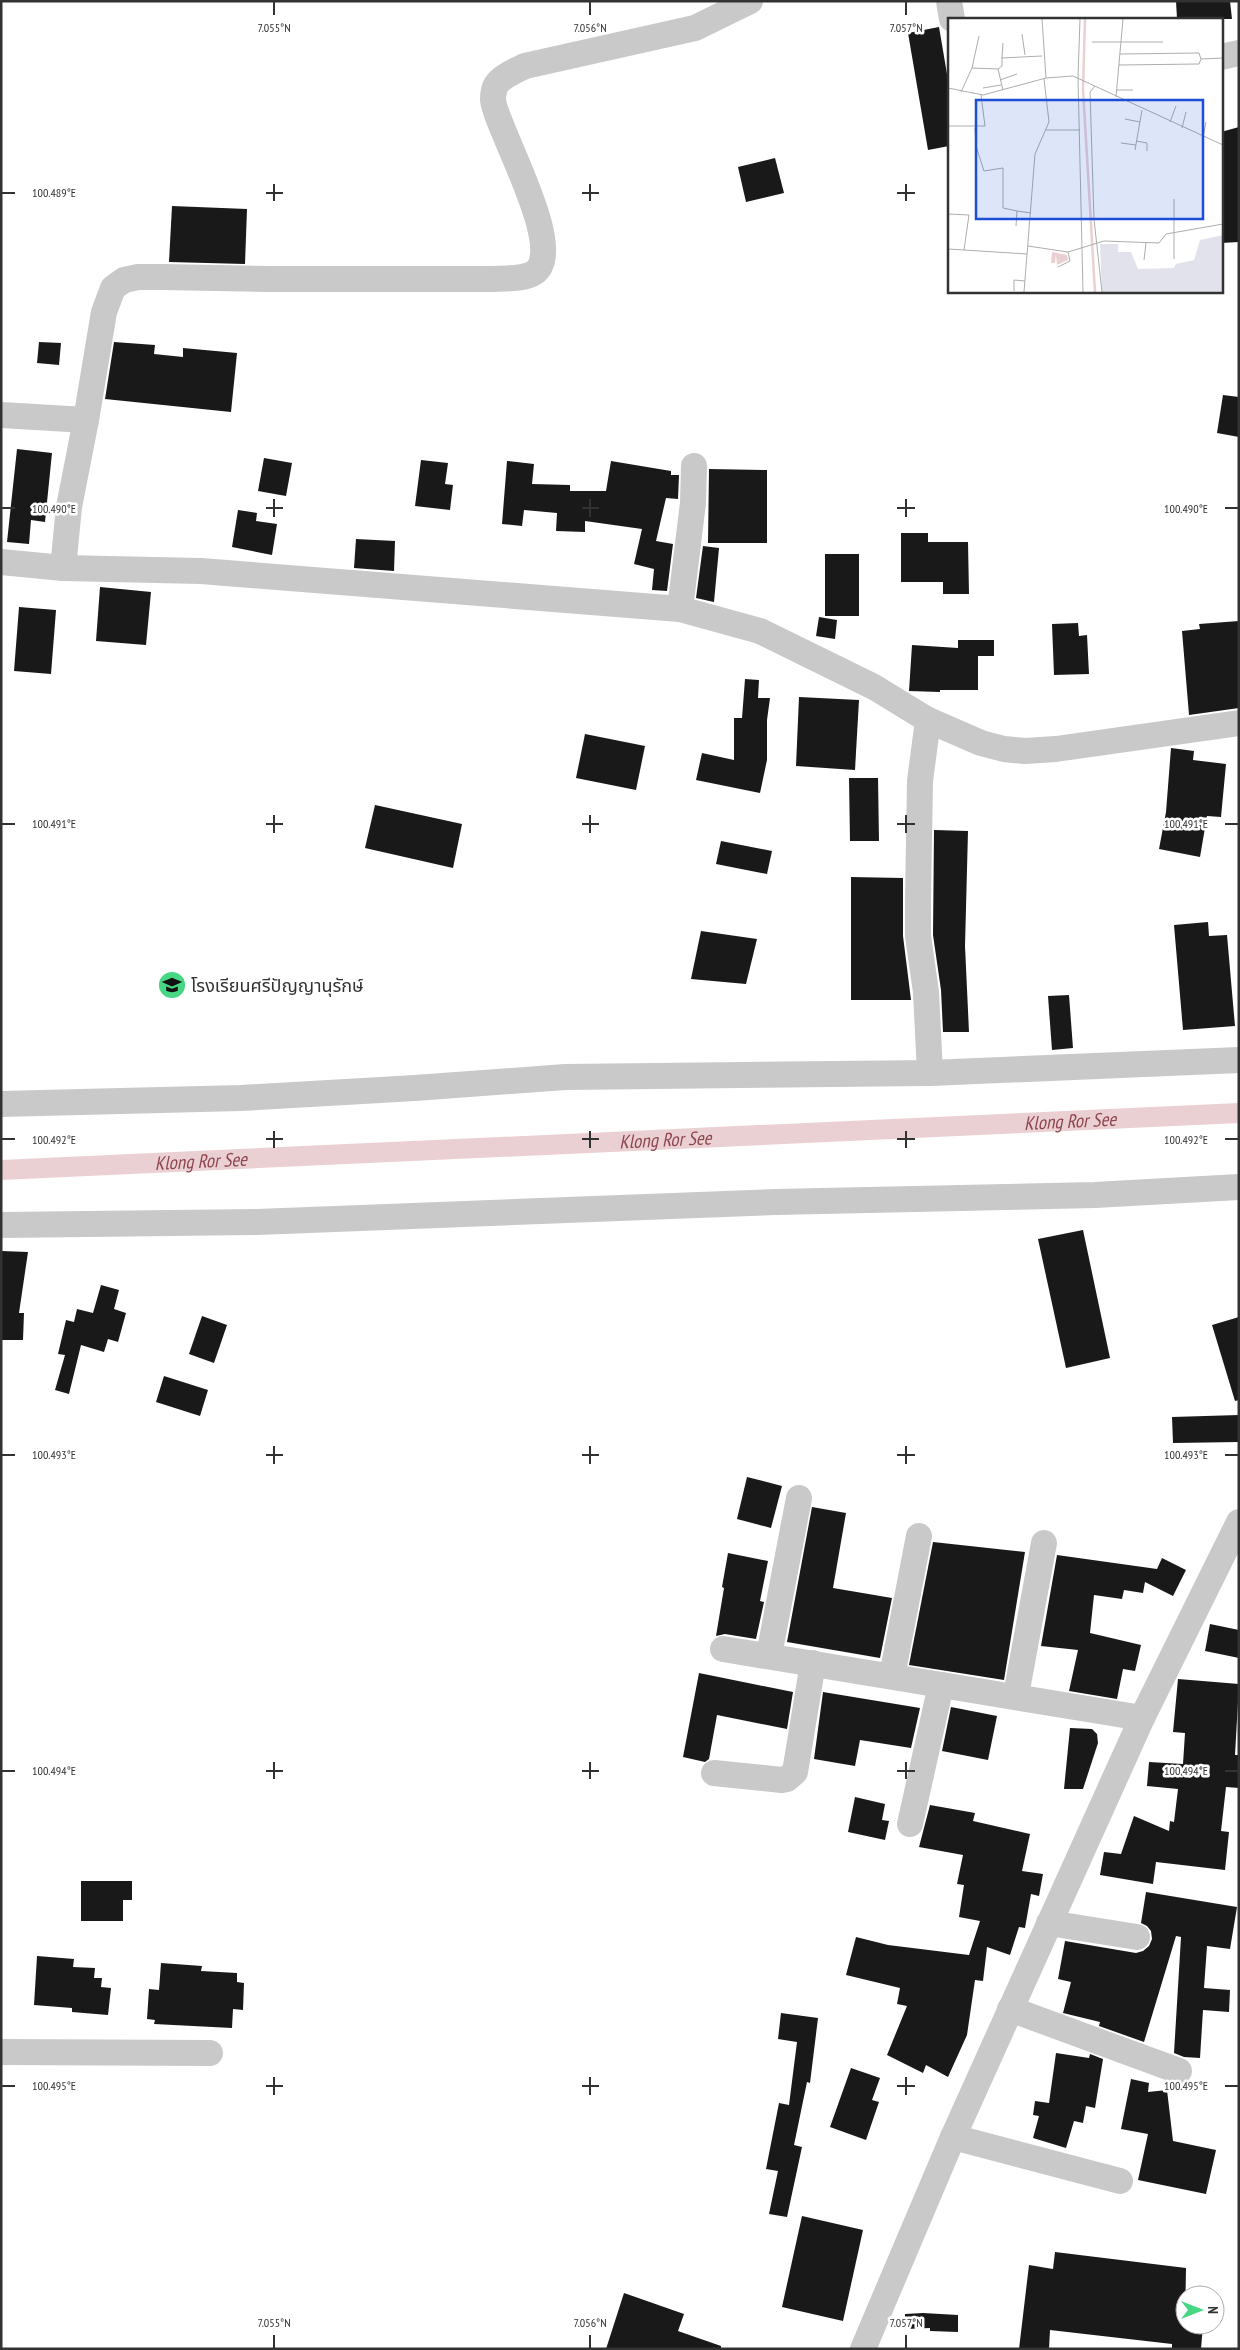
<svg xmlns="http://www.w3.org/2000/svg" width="1240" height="2350" viewBox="0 0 1240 2350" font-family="'PT Sans Narrow','Noto Sans Thai',sans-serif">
<rect width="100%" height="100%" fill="#fff"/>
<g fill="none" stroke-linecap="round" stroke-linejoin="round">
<path stroke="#ebd0d3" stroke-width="20" id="s1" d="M1 1170 1239 1113"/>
</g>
<g fill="#191919">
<path d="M1176 1H1230L1232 19H1177Z"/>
<path d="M939 27 947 74 949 73V146L928 150 908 33Z"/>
<path d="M1239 127V242L1221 243V132Z"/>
<path d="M775 158 784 193 746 202 738 167Z"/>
<path d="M172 206 247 209 245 264 169 262Z"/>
<path d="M39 342 61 343 59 365 37 363Z"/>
<path d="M114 342 155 345 154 354 183 357V348L237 353 231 412 105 399Z"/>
<path d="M1223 395 1239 397V437L1217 433Z"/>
<path d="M17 449 52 453 45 522 31 520 29 544 7 542Z"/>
<path d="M264 458 292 463 286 496 258 491Z"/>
<path d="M421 460 448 463 445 484 453 485 450 510 415 506Z"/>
<path d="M507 461 534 464 532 484 570 485V491H606L611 461 671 471V475H679L678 499 666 498 656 541 673 544 667 591 652 590 654 569 634 564 642 529 585 521V532L556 531 557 513 524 510 522 526 502 524Z"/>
<path d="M709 469 767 470V543H708Z"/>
<path d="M238 510 257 513 256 521 277 524 272 555 232 547Z"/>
<path d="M901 533H928V542H968L969 594H943V582H901Z"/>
<path d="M356 539 395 541 394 571 354 568Z"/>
<path d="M703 546 719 548 714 602 696 598Z"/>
<rect x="825" y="554" width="34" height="62"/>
<path d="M100 587 151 592 146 645 96 641Z"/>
<path d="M19 607 56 610 51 674 14 671Z"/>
<path d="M819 617 837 620 835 639 816 636Z"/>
<path d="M1239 621V708L1189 715 1182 631 1200 629 1199 624Z"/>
<path d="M1078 623 1079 636 1087 635 1089 674 1054 675 1052 624Z"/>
<path d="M958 640H994V656H978V690H940V692L909 691 912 645 958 648Z"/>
<path d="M745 679 759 680 758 698H770L767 720V760L760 793 696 780 702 753 734 760V718H742Z"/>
<path d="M799 697 859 700 855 770 796 766Z"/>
<path d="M585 734 645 746 636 790 576 778Z"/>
<path d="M1171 748 1194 751 1193 760 1226 764 1221 817 1207 816 1200 857 1159 849 1166 812Z"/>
<path d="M849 778H878L879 841H850Z"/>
<path d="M375 805 462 824 453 868 365 848Z"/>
<path d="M934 830 968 831 965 946 969 1032H943L941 990 933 935Z"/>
<path d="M721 841 772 851 767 874 716 864Z"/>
<path d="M851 877 903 878V936L911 1000H851Z"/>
<path d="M1208 922 1209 936 1227 935 1235 1026 1183 1030 1174 925Z"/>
<path d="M701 931 757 939 746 984 691 979Z"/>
<path d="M1069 995 1073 1048 1052 1050 1048 996Z"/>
<path d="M1083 1230 1110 1358 1066 1368 1038 1239Z"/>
<path d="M1 1251 28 1252 19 1313H24L23 1340H1Z"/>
<path d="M101 1285 119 1290 114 1309 126 1313 118 1342 108 1339 104 1352 81 1345 69 1394 55 1390 65 1355 58 1354 66 1320 74 1322 77 1309 93 1313Z"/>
<path d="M202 1316 227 1325 214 1363 189 1354Z"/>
<path d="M1239 1317V1400L1235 1401 1212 1325Z"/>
<path d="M164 1376 208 1390 200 1416 156 1402Z"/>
<path d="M1239 1415V1442L1173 1443 1172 1417Z"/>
<path d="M747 1477 782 1486 771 1528 737 1519Z"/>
<path d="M812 1507 846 1513 833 1588 892 1598 880 1658 787 1642Z"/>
<path d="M933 1542 1025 1552 1004 1680 909 1665Z"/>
<path d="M728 1553 768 1561 760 1601 764 1602 756 1639 725 1634 716 1636 724 1588 722 1587Z"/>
<path d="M1057 1555 1157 1569 1162 1558 1186 1570 1173 1596 1145 1582 1143 1593 1124 1590 1122 1599 1094 1595 1090 1633 1141 1645 1135 1671 1123 1669 1117 1699 1069 1691 1078 1650 1041 1646Z"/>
<path d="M1210 1624 1239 1630V1658L1205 1651Z"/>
<path d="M699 1673 793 1692 787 1729 717 1715 709 1759 705 1762 683 1757Z"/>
<path d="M1178 1679 1239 1684 1235 1755H1239V1788L1226 1787 1221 1831 1229 1832 1225 1870 1156 1862 1153 1884 1100 1875 1104 1852 1121 1854 1134 1816 1169 1831 1170 1821 1174 1822 1178 1789 1147 1786 1149 1762 1183 1764 1185 1733 1173 1732Z"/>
<path d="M823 1692 920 1708 911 1748 860 1740 855 1766 814 1759Z"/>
<path d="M951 1707 997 1716 988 1760 942 1751Z"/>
<path d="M1070 1728 1092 1729 1097 1734 1098 1743 1083 1789H1064Z"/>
<path d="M855 1797 885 1804 882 1820 889 1821 885 1840 848 1832Z"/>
<path d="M930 1805 975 1813 973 1821 1030 1834 1022 1871 1043 1874 1039 1896 1031 1894 1025 1928 1019 1927 1010 1955 987 1947 983 1981 975 1980 967 2035 948 2077 926 2065 923 2073 887 2055 907 2006 897 2004 900 1988 846 1975 856 1937 888 1945 969 1955 980 1921 959 1917 964 1885 957 1884 963 1855 919 1847Z"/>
<path d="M81 1881H132V1900H123V1921H81Z"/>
<path d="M1146 1892 1237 1907 1230 1949 1207 1946 1204 1988 1230 1990 1229 2012 1203 2010 1200 2058 1184 2057 1174 2053 1181 1937 1176 1936 1144 2042 1099 2026 1100 2022 1063 2013 1071 1982 1058 1979 1065 1941 1136 1953 1143 1951 1149 1946 1152 1939 1151 1931 1147 1926 1141 1923Z"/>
<path d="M37 1956 74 1959 73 1967 95 1968 94 1978H102L101 1987 111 1988 108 2015 72 2012V2008L34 2005Z"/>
<path d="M161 1963 202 1966 201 1971 237 1973V1982L244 1983 243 2010 233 2009 232 2028 154 2024 155 2020 147 2019 149 1989 159 1990Z"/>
<path d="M781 2013 818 2018 810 2083 807 2082 794 2145 802 2147 787 2217 769 2214 778 2171 766 2169 779 2103 789 2105 797 2042 778 2039Z"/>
<path d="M1056 2053 1089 2058 1090 2054 1103 2059 1095 2108 1086 2106 1083 2123 1074 2121 1066 2148 1033 2138 1039 2116 1033 2115 1035 2101 1049 2103Z"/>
<path d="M851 2068 880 2078 872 2100 879 2102 866 2140 830 2127Z"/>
<path d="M1131 2079 1149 2083 1148 2092 1167 2090 1173 2141 1216 2150 1206 2194 1138 2180 1148 2134 1121 2129Z"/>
<path d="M802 2216 863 2230 843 2321 782 2307Z"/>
<path d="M1055 2252 1186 2268 1185 2325H1203L1201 2349H1172V2344L1050 2330 1049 2349H1019L1029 2265 1053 2269Z"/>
<path d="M624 2293 684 2314 678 2331 721 2346V2349H606Z"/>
<path d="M923 2313 958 2315V2332L930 2331V2328L905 2329V2314Z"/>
</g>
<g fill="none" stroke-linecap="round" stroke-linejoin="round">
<g stroke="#c9c9c9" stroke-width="26">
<path d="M949 1 952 19"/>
<path d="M1221 57 1239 53"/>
<path d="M1 415 86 420 69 507 63 568"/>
<path d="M86 420 104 312 113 288 124 280 138 277H163L269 279H487C501 278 519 280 532 274 571 255 496 129 493 100 493 96 494 88 496 85 502 76 515 71 525 66L695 28 750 1"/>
<path d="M1 562 63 568 201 571 680 609 760 631 874 687 928 720 981 743 1004 749 1025 751 1056 749 1239 723"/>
<path d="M680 609 693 503 694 466"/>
<path d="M928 720 920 781 918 899V936L926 992 930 1073"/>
<path d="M1 1104 241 1098 415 1088 565 1077 930 1073 1239 1060"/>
<path d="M1 1225 257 1222 776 1202 1095 1195 1239 1187"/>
<path d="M723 1649 1142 1718"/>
<path d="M769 1655 799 1498"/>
<path d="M892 1676 919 1536"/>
<path d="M1016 1695 1044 1543"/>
<path d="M714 1773 782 1780 787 1779 795 1772 813 1663"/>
<path d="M910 1824 941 1685"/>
<path d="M1049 1923 1137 1937"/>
<path d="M1010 2009 1179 2071"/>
<path d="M1 2052 210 2053"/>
<path d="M953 2137 1120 2181"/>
<path d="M863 2349 953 2137 1142 1718 1239 1522"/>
</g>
</g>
<path fill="none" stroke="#323232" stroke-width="2" d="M274 2V15M590 2V15M906 2V15M274 184V201M590 184V201M906 184V201M2 193H15M266 193H283M582 193H599M897 193H915M274 499V517M590 499V517M906 499V517M2 508H15M266 508H283M582 508H599M897 508H915M1225 508H1238M274 815V833M590 815V833M906 815V833M2 824H15M266 824H283M582 824H599M897 824H915M1225 824H1238M274 1131V1148M590 1131V1148M906 1131V1148M2 1139H15M266 1139H283M582 1139H599M897 1139H915M1225 1139H1238M274 1446V1464M590 1446V1464M906 1446V1464M2 1455H15M266 1455H283M582 1455H599M897 1455H915M1225 1455H1238M274 1762V1779M590 1762V1779M906 1762V1779M2 1771H15M266 1771H283M582 1771H599M897 1771H915M1225 1771H1238M274 2077V2095M590 2077V2095M906 2077V2095M2 2086H15M266 2086H283M582 2086H599M897 2086H915M1225 2086H1238M274 2335V2348M590 2335V2348M906 2335V2348"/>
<defs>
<symbol id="school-disc" viewBox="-11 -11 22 22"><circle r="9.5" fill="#47d683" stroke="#fff"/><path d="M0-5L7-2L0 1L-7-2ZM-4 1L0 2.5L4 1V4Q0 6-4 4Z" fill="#111"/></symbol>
</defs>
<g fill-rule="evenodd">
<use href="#school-disc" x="156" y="969" width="32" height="32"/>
</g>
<g text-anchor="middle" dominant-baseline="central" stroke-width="5" stroke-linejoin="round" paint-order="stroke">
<g font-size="18" fill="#323232" stroke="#fff" text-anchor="start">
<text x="191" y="985">โรงเรียนศรีปัญญานุรักษ์</text>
</g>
<g font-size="19" font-style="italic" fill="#8e464f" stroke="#fff">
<text stroke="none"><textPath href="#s1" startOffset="1070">Klong Ror See</textPath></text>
<text stroke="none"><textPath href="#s1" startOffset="665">Klong Ror See</textPath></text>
<text stroke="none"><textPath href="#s1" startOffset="200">Klong Ror See</textPath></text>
</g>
</g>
<g transform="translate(948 18)">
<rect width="275" height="275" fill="#fff"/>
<path d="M275 217V274H154L152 226H170V234H183L190 251 226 250 228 246 246 242 252 222Z" fill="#e2e2ed"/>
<path d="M104 234 119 237 120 242 109 247 108 237 107 245H103Z" fill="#ebd0d3"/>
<path fill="none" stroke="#ebd0d3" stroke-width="2.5" d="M137 1 135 71 147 274"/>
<path fill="none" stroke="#adadad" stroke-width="1" d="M94 1 98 60M132 1 130 59 135 274M74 16 77 37M144 24H215M55 25 54 40 94 38M172 36 251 35 253 41M171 47 251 46 253 41 275 40M24 50 50 51 54 48V39M50 51 55 72M52 62 69 56M147 68 142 74 146 201 154 274M0 70 35 77 98 60 125 58 275 127M35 70 53 67M169 72H185M13 74 24 50 31 18M168 79 175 1M177 101 192 104M222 104 228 88M0 108H37L33 77M27 110 28 128 36 153 55 150V190L69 193M234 110 238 94M98 112H132M255 119 258 104M188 123 199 125V133M173 125 188 127M187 132 194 92M226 181V241M0 196 21 197 16 232M68 208 69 193 83 195M80 228 120 234 156 223 211 225 218 216 275 206M0 231 79 236M196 242 198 225M110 249 122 243 120 234M66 273V262L77 263M76 274 87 136 101 104 96 61"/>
<path fill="#1d4ed8" fill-opacity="0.15" stroke="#1d4ed8" stroke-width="2.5" d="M28 82H255V201H28Z"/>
<rect width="275" height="275" fill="none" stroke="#323232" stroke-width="2.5"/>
</g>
<g font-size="12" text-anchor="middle" fill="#323232" stroke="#fff" stroke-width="5" stroke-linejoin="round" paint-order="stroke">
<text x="274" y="32">7.055°N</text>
<text x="590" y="32">7.056°N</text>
<text x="906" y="32">7.057°N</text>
<text x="54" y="197">100.489°E</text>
<text x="1186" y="513">100.490°E</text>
<text x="54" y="513">100.490°E</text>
<text x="1186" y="828">100.491°E</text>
<text x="54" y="828">100.491°E</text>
<text x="1186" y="1144">100.492°E</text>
<text x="54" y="1144">100.492°E</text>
<text x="1186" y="1459">100.493°E</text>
<text x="54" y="1459">100.493°E</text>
<text x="1186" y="1775">100.494°E</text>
<text x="54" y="1775">100.494°E</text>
<text x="1186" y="2090">100.495°E</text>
<text x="54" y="2090">100.495°E</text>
<text x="274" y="2327">7.055°N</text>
<text x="590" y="2327">7.056°N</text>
<text x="906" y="2327">7.057°N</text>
</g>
<rect width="1240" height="2350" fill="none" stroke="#323232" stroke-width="5"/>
<g transform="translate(1200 2310) rotate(90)"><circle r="24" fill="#ffffff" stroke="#adadad"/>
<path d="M0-4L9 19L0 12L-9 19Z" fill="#47d683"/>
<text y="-8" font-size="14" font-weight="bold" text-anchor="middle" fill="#323232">N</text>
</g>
</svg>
